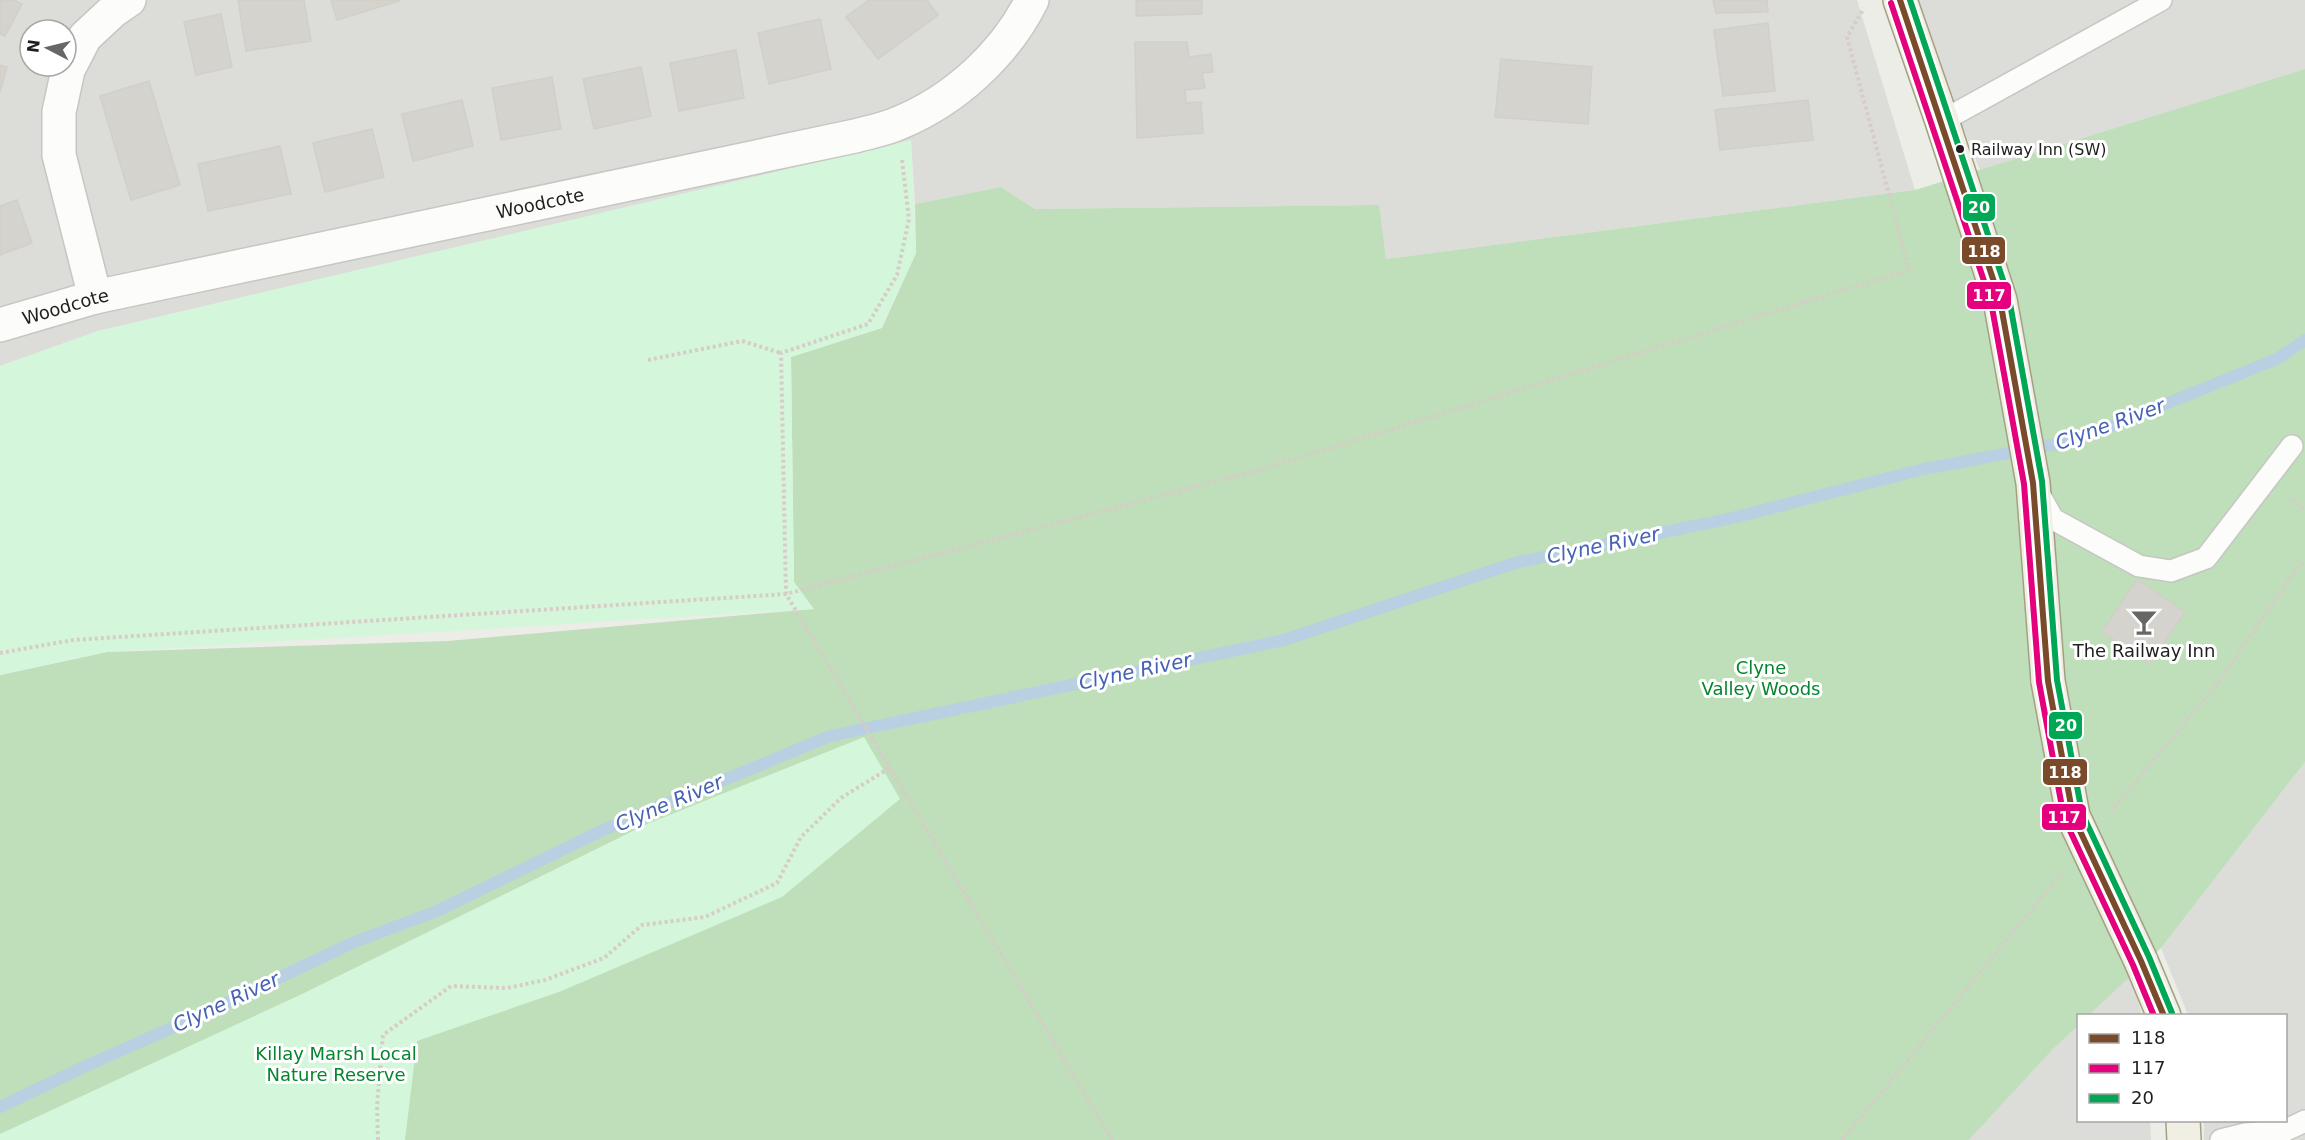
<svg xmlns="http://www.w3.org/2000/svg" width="2305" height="1140" viewBox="0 0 2305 1140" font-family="'DejaVu Sans',sans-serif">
<rect width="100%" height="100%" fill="#edede7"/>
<g fill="#dcdcd9" fill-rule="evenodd">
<path d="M0 0H1857L1915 190 1386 259 1378 205 1035 209 1001 187 915 204 911 141 98 331 0 366ZM30 30H66V66H30Z"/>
<path d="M1911 0H2305V69L1980 170Z"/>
<path d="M2305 762V1140H2204V1121L2286 1120V1016L2188 1015 2161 948Z"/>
<path d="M2131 976 2142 1015H2089Z"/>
<path d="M2078 1026V1120L2150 1121 2151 1140H1969L2052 1050Z"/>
</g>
<path fill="#bfdeba" d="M2305 69V762L2161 948 2089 1015 2078 1016V1026L2052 1050 1969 1140H0V675L107 652 448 641 813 609 794 582 791 357 882 328 916 253 915 204 1001 187 1035 209 1379 205 1386 259 1915 190Z"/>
<g fill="#d4f6db">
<path d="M911 140 916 253 881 328 791 357 794 582 814 609 107 652 0 675V366L98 331Z"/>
<path d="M864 737 900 799 782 897 559 992 417 1041 405 1140H0V1134L302 994 647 824Z"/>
</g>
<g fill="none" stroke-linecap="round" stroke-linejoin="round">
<path stroke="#b8d0e2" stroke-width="12" d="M0 1107 90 1064 199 1016 352 943 437 911 601 831 830 736 1284 640 1515 563 1732 518 1924 469 2074 441 2277 359 2305 340"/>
</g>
<g fill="#d4d3ce" stroke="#d1cfc8" stroke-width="1.5">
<path d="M0 0H14L22 4 5 36 0 34Z"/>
<path d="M238 0H304L311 41 246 51Z"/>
<path d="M331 0H399V1L337 20Z"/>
<path d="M869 0H927L938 15 878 59 846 17Z"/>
<path d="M1136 0H1202V14L1136 16Z"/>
<path d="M1713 0H1767L1768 12 1716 13Z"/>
<path d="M221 14 232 67 196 75 184 22Z"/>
<path d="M820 19 831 69 769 84 758 33Z"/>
<path d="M1768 23 1775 91 1723 96 1714 30Z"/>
<path d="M1135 42H1187L1189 57 1211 54 1213 72 1202 73 1205 88 1185 90 1186 103 1201 102 1203 133 1137 138Z"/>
<path d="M736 50 744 98 679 111 670 63Z"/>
<path d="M1501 59 1592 67 1588 124 1495 117Z"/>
<path d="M0 65 7 67 0 92Z"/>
<path d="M641 67 651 116 594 129 583 79Z"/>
<path d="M552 77 561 129 501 140 492 88Z"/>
<path d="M149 81 180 185 131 200 100 96Z"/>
<path d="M462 100 473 146 413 161 402 114Z"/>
<path d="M1808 100 1813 140 1720 150 1715 110Z"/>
<path d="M372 129 384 177 325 192 313 143Z"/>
<path d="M280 146 291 194 208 211 198 164Z"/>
<path d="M17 200 32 243 0 255V206Z"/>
<path d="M2137 579 2185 612 2150 664 2102 632Z"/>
</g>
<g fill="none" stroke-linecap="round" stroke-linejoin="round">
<defs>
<g id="lane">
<path d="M1942 121 2161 0"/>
<path d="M2038 492 2053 519 2139 566 2171 571 2206 558 2292 446"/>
<path d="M2221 1140 2245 1134 2284 1131 2305 1121"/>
</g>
<g id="street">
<path d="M95 297 59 155V112L68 70 85 37 113 11 129 0"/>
<path id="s1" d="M0 325 95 297 855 136C870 132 886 129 899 123 955 100 1005 54 1032 0"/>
</g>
<g id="primary">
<path d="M1900 0 1942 121 2000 300 2033 483 2048 681"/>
<path d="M2141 961 2164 1016"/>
<path d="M2183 1120 2184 1140"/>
</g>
</defs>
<use href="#lane" stroke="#c6c6c3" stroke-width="24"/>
<use href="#street" stroke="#c6c6c3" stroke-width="36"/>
<use href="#primary" stroke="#a3a183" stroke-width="36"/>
<g stroke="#d7ccc7" stroke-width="4" stroke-dasharray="3 3" stroke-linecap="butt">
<path d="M902 160 909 219 897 275 868 324 781 353 786 594 1112 1140"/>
<path d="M648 360 742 341 781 353"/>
<path d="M2292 499 2305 510"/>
<path d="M0 653 73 640 786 594 1259 470 1909 270 1847 37 1864 8"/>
<path d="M2111 812 2220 680 2295 571 2305 561"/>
<path d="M378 1140 377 1106 383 1035 451 986 507 988 545 980 604 958 642 925 705 917 777 883 801 837 841 798 891 767"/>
<path d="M1842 1140 2061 874"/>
</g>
<use href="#lane" stroke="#fcfcfb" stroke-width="21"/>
<use href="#street" stroke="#fcfcfb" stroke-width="33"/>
<use href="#primary" stroke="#f1efe4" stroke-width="33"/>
<defs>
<path id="primary-bridge" d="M2048 681 2073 816 2141 961"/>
</defs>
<use href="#primary-bridge" stroke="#a3a183" stroke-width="36" stroke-linecap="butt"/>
<use href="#primary-bridge" stroke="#f1efe4" stroke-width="33"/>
<defs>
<path id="bus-1" d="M1900 0 2000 300 2033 483 2048 681 2073 816 2141 961 2164 1016"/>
<path id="bus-2" d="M1891 3 1991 302 2024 484 2039 682 2064 818 2133 965 2154 1016"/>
<path id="bus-3" d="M1910 0 2009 298 2042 481 2057 680 2082 813 2149 957 2172 1013"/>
</defs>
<use href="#bus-1" stroke="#fff" stroke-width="10"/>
<use href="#bus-2" stroke="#fff" stroke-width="10"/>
<use href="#bus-3" stroke="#fff" stroke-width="10"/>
<use href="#bus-1" stroke="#7a4b2a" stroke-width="6"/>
<use href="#bus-2" stroke="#e5007d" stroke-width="6"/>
<use href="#bus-3" stroke="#00a754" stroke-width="6"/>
</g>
<defs>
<symbol id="bar-bare" viewBox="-9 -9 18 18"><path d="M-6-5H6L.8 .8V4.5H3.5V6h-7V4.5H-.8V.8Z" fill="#676765" stroke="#fff" stroke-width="2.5" paint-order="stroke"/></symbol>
</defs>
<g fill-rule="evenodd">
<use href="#bar-bare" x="2125" y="603" width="38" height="38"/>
</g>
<circle fill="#1f1f1f" stroke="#fff" stroke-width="2" cx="1960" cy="149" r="5"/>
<g text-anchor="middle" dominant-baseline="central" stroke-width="6" stroke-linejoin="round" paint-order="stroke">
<g font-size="16" fill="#1f1f1f" stroke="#fff" text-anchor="start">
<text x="1971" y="149">Railway Inn (SW)</text>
</g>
<g font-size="18" fill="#1f1f1f" stroke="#fff">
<text stroke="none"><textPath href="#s1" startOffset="554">Woodcote</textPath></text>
<text stroke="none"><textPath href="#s1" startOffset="68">Woodcote</textPath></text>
</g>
<g font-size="18" fill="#1f1f1f" stroke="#fff">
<text x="2144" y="650">The Railway Inn</text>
</g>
<g font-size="18" fill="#05852e" stroke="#fff">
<text x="1761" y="667">Clyne<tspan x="1761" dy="21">Valley Woods</tspan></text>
<text x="336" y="1053">Killay Marsh Local<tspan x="336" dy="21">Nature Reserve</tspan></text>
</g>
<g font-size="20" font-style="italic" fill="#4562b5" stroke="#fff">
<text transform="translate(2110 424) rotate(-20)">Clyne River</text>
<text transform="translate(1603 545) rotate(-12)">Clyne River</text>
<text transform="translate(1135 671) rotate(-12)">Clyne River</text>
<text transform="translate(669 803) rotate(-23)">Clyne River</text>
<text transform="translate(226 1002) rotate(-25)">Clyne River</text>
</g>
</g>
<g stroke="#fff" stroke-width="2">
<rect x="1962" y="193" width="34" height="29" rx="6" fill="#00a754"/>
<rect x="1961" y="236" width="45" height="29" rx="6" fill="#7a4b2a"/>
<rect x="1966" y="281" width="46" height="29" rx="6" fill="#e5007d"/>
<rect x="2048" y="711" width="35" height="29" rx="6" fill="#00a754"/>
<rect x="2042" y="758" width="46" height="28" rx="6" fill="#7a4b2a"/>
<rect x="2041" y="803" width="46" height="28" rx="6" fill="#e5007d"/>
</g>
<g font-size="16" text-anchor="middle" font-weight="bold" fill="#fff">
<text x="1979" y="213">20</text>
<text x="1984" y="257">118</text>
<text x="1989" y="301">117</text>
<text x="2066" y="731">20</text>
<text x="2065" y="778">118</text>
<text x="2064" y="823">117</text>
</g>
<rect x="2077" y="1014" width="210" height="108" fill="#ffffff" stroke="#a5a5a5" stroke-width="1.5"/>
<rect x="2089" y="1034" width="30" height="9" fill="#7a4b2a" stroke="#a5a5a5" stroke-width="1.5"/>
<text x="2131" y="1044" font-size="18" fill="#1f1f1f">118</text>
<rect x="2089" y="1064" width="30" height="9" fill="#e5007d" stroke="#a5a5a5" stroke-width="1.5"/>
<text x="2131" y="1074" font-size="18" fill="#1f1f1f">117</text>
<rect x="2089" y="1094" width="30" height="9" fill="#00a754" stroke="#a5a5a5" stroke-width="1.5"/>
<text x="2131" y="1104" font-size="18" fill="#1f1f1f">20</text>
<g transform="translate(48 48) rotate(277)"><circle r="28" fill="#ffffff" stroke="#a5a5a5" stroke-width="1.5"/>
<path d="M0-4.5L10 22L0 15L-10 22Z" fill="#676765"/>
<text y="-9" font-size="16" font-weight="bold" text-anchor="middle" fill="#1f1f1f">N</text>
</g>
</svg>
